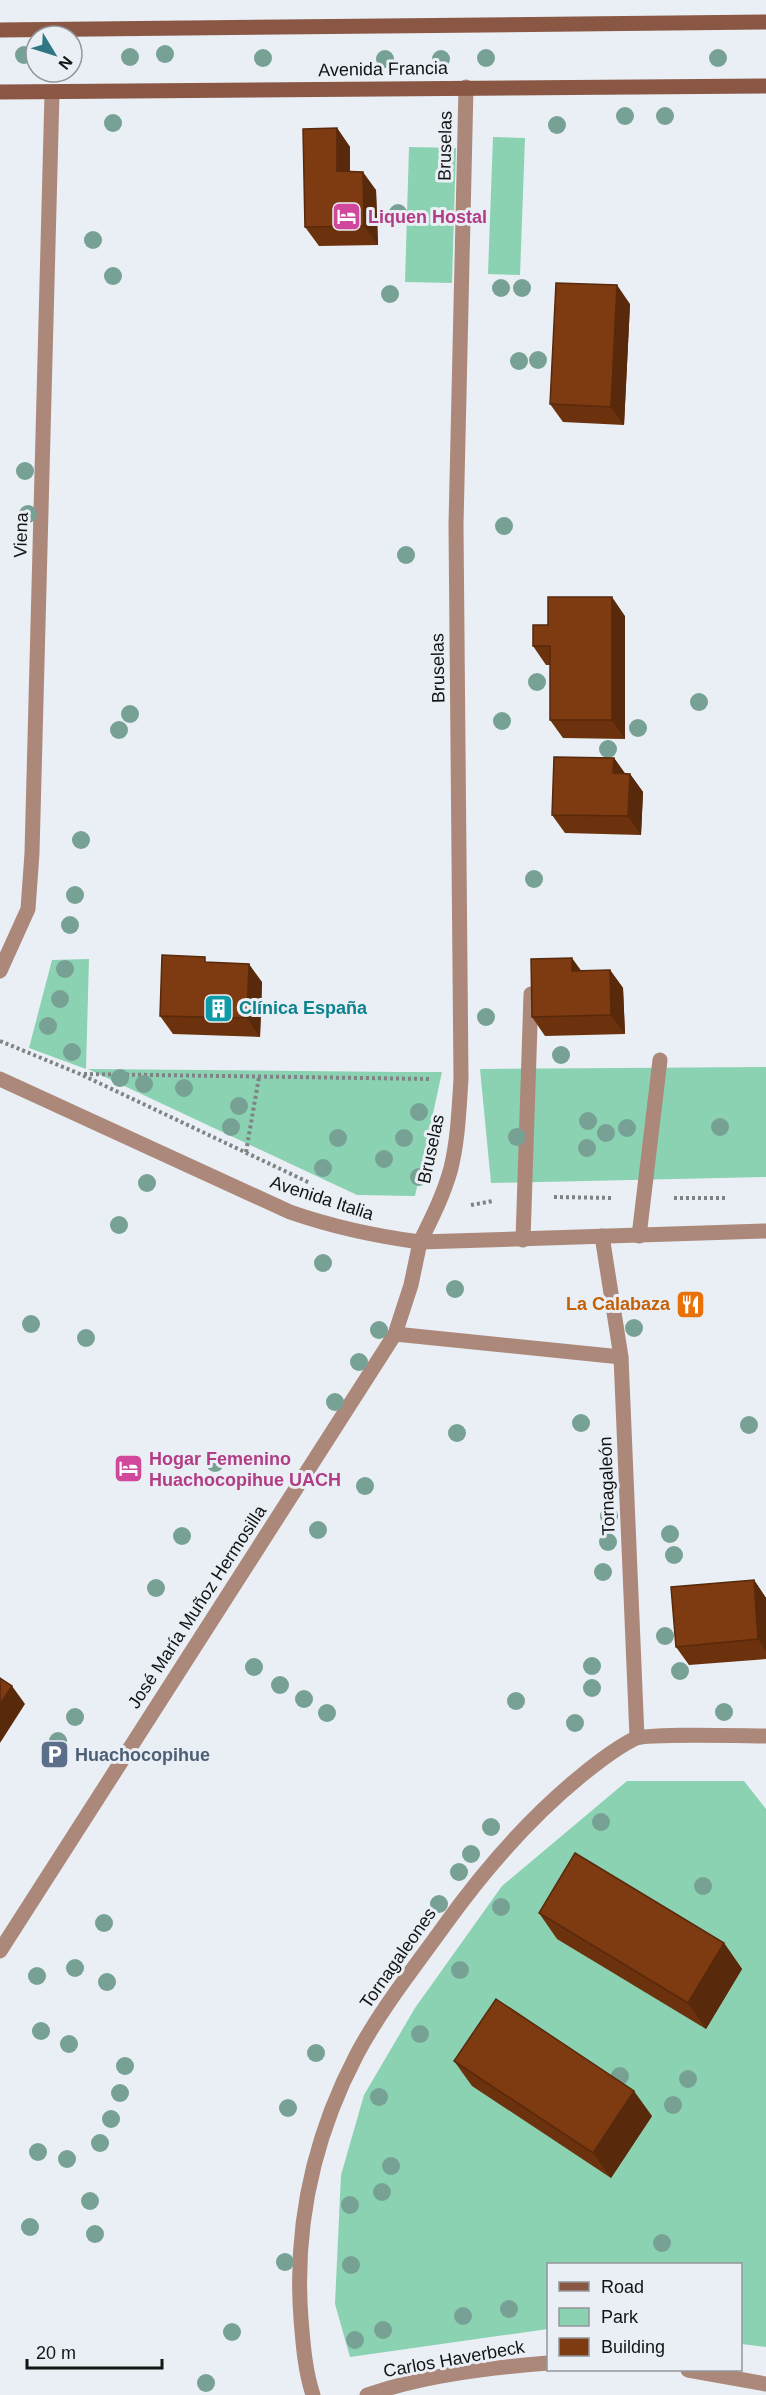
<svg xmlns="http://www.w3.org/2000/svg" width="766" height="2395" viewBox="0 0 766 2395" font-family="Helvetica,sans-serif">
<rect width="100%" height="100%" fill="#e9eff4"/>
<g fill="#8bd2b2">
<path d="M493 137 525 138 520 275 488 274Z"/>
<path d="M409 147 456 148 452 283 405 282Z"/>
<path d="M89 959 86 1069 29 1048 52 960Z"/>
<path d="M766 1067V1177L491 1183 480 1069Z"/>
<path d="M88 1069 400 1072H442L415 1196 357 1195Z"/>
<path d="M627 1781H744L766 1809V2347L741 2344 740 2264H548V2329L350 2357 335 2304 341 2175 364 2095 415 2008 502 1886Z"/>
</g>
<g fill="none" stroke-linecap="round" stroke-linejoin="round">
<g stroke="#7f8386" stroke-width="4" stroke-dasharray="3 3" stroke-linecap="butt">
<path d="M0 1041 80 1074 310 1183"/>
<path d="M84 1074 430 1079"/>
<path d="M246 1152 259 1077"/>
<path d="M554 1197 613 1198"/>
<path d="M674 1198H727"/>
<path d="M471 1205 493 1201"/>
</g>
<g stroke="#ac887b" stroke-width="15">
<path d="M639 1236 660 1060"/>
<path d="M523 1240 531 994"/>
<path d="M395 1334 621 1357"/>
</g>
<g stroke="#ac887b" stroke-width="15">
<path d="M0 971 28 909 32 853 52 93"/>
<path d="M602 1236 621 1357 637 1737"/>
<path d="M420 1242C432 1218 444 1194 451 1168 458 1139 459 1109 461 1079L456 525 466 87"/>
<path d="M688 2370 766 2384"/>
<path d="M313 2395C305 2371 303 2344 301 2319 294 2226 314 2136 357 2054 381 2009 414 1968 444 1926 484 1870 528 1819 582 1775 598 1762 616 1748 634 1739 645 1733 746 1736 766 1736"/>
<path d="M367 2395C425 2375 488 2368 548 2363"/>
</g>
<g stroke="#ac887b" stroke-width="15">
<path d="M0 1079 290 1212C333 1227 375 1236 420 1242L766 1231"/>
<path d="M0 1951 395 1334 411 1285 420 1242"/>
</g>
<g stroke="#8a5745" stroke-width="15">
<path d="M0 30 766 22"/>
<path d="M0 92 766 86"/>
</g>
</g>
<g fill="#77a195">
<circle cx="165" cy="54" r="9"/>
<circle cx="24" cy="55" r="9"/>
<circle cx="130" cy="57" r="9"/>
<circle cx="263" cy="58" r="9"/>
<circle cx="486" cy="58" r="9"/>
<circle cx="718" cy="58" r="9"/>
<circle cx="385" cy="59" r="9"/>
<circle cx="441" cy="59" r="9"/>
<circle cx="625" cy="116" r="9"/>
<circle cx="665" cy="116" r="9"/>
<circle cx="113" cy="123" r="9"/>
<circle cx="557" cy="125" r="9"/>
<circle cx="398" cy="213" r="9"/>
<circle cx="93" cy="240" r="9"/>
<circle cx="113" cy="276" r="9"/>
<circle cx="501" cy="288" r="9"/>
<circle cx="522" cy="288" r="9"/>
<circle cx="390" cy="294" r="9"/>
<circle cx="538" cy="360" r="9"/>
<circle cx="519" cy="361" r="9"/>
<circle cx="25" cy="471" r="9"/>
<circle cx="28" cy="514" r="9"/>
<circle cx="504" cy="526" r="9"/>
<circle cx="406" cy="555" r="9"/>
<circle cx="537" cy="682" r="9"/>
<circle cx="699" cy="702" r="9"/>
<circle cx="130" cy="714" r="9"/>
<circle cx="502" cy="721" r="9"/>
<circle cx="638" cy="728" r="9"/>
<circle cx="119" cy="730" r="9"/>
<circle cx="608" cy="749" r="9"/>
<circle cx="81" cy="840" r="9"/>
<circle cx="534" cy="879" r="9"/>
<circle cx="75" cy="895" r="9"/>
<circle cx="70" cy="925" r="9"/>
<circle cx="65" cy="969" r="9"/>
<circle cx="60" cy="999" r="9"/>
<circle cx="486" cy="1017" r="9"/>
<circle cx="48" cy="1026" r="9"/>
<circle cx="72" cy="1052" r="9"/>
<circle cx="561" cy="1055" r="9"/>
<circle cx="120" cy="1078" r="9"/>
<circle cx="144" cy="1084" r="9"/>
<circle cx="184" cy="1088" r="9"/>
<circle cx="239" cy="1106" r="9"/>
<circle cx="419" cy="1112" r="9"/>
<circle cx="588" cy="1121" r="9"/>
<circle cx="231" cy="1127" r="9"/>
<circle cx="720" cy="1127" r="9"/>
<circle cx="627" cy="1128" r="9"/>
<circle cx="606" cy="1133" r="9"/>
<circle cx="517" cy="1137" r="9"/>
<circle cx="338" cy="1138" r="9"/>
<circle cx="404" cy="1138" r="9"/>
<circle cx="587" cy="1148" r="9"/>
<circle cx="384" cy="1159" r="9"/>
<circle cx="323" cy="1168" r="9"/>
<circle cx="419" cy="1177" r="9"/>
<circle cx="147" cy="1183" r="9"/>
<circle cx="119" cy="1225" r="9"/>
<circle cx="323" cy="1263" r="9"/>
<circle cx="455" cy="1289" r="9"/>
<circle cx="31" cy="1324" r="9"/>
<circle cx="634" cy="1328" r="9"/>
<circle cx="379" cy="1330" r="9"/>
<circle cx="86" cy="1338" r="9"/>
<circle cx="359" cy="1362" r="9"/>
<circle cx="335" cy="1402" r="9"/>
<circle cx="581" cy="1423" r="9"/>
<circle cx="749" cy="1425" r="9"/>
<circle cx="457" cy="1433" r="9"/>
<circle cx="215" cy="1463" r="9"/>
<circle cx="365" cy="1486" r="9"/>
<circle cx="609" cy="1516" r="9"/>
<circle cx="318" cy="1530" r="9"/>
<circle cx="670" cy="1534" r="9"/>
<circle cx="182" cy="1536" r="9"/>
<circle cx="608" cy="1542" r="9"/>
<circle cx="674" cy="1555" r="9"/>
<circle cx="603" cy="1572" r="9"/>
<circle cx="156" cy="1588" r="9"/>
<circle cx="665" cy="1636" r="9"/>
<circle cx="592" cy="1666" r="9"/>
<circle cx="254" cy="1667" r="9"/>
<circle cx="680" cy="1671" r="9"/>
<circle cx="280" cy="1685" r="9"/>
<circle cx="592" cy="1688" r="9"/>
<circle cx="304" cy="1699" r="9"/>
<circle cx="516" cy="1701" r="9"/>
<circle cx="724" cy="1712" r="9"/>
<circle cx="327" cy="1713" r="9"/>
<circle cx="75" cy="1717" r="9"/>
<circle cx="575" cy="1723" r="9"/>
<circle cx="58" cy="1741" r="9"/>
<circle cx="601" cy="1822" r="9"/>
<circle cx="491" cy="1827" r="9"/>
<circle cx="471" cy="1854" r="9"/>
<circle cx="459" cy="1872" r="9"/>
<circle cx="703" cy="1886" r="9"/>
<circle cx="439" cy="1904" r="9"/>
<circle cx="501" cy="1907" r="9"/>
<circle cx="104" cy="1923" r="9"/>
<circle cx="75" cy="1968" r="9"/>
<circle cx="460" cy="1970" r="9"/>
<circle cx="37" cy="1976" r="9"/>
<circle cx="107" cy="1982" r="9"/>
<circle cx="41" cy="2031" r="9"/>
<circle cx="420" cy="2034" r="9"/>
<circle cx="69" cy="2044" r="9"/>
<circle cx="316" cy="2053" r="9"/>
<circle cx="125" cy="2066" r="9"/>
<circle cx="620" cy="2076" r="9"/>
<circle cx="688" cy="2079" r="9"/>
<circle cx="120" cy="2093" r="9"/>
<circle cx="379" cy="2097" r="9"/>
<circle cx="673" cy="2105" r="9"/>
<circle cx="288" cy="2108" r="9"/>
<circle cx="111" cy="2119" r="9"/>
<circle cx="100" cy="2143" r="9"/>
<circle cx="38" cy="2152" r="9"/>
<circle cx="67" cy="2159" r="9"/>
<circle cx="391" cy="2166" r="9"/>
<circle cx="382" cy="2192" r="9"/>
<circle cx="90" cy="2201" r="9"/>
<circle cx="350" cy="2205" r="9"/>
<circle cx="30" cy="2227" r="9"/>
<circle cx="95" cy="2234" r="9"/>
<circle cx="662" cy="2243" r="9"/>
<circle cx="285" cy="2262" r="9"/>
<circle cx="351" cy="2265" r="9"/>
<circle cx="509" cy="2309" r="9"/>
<circle cx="463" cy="2316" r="9"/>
<circle cx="383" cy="2330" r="9"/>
<circle cx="232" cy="2332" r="9"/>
<circle cx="355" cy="2340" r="9"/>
<circle cx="206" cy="2383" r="9"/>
</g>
<g fill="#6c320e">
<path d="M337 128 350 147V171L376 190 378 245 319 246 305 227Z"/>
<path d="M630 304 624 425 563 422 550 404Z"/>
<path d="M625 616V739L563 738 550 720V665H546L533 646Z"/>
<path d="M614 758 625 774H630L643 792 641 835 565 833 552 815Z"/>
<path d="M209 963 262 982 260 1037 173 1034 160 1016Z"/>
<path d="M610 970 623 988 625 1034 545 1036 532 1017Z"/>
<path d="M754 1580 766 1598V1659L689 1665 676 1647Z"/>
<path d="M539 1913 724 1943 742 1969 706 2029 557 1939Z"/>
<path d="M454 2061 652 2116 611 2178 472 2086Z"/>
</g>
<g fill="#58290b">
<path d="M337 128 350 147V190L337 171Z"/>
<path d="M363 172 376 190 378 245 364 226Z"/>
<path d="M617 285 630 304 624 425 611 407Z"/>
<path d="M612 597 625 616V739L612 720Z"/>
<path d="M614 758 627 776 613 773Z"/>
<path d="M630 774 643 792 641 835 628 816Z"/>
<path d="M572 958 585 976 572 971Z"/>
<path d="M249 964 262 982 260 1037 247 1018Z"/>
<path d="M610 970 623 988 625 1034 611 1015Z"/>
<path d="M754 1580 766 1598V1651L758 1639Z"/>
<path d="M12 1686 25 1704 0 1743V1704Z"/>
<path d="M724 1943 742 1969 706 2029 688 2003Z"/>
<path d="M634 2091 652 2116 611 2178 593 2153Z"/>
</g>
<g fill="#7e3a10" stroke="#58290b" stroke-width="1.5">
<path d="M337 128V171L363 172 364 226 305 227 303 129Z"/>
<path d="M556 283 617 285 611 407 550 404Z"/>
<path d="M548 597H612V720H550V646H533V625H548Z"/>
<path d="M554 757 614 758 613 773 630 774 628 816 552 815Z"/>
<path d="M162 955 205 957V962L249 964 247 1018 160 1016Z"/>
<path d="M572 958V971L610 970 611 1015 532 1017 531 959Z"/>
<path d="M754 1580 758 1639 676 1647 671 1587Z"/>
<path d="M0 1678 12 1686 0 1704Z"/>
<path d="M575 1853 724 1943 688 2003 539 1913Z"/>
<path d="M496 1999 634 2091 593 2153 454 2061Z"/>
</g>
<defs>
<symbol id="hotel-square" viewBox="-11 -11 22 22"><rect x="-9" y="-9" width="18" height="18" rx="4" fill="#d1479c" stroke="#e9eff4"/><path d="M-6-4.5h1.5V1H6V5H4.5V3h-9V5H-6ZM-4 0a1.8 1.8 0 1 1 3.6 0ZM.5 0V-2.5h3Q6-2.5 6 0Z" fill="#fff"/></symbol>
<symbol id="building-square" viewBox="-11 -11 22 22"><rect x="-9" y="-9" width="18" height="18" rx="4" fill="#0f9aa8" stroke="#e9eff4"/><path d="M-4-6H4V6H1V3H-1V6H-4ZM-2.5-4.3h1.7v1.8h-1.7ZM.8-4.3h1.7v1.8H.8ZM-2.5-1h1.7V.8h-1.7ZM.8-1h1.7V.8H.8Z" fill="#fff"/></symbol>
<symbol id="restaurant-square" viewBox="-11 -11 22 22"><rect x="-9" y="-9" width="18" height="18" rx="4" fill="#e8710a" stroke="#e9eff4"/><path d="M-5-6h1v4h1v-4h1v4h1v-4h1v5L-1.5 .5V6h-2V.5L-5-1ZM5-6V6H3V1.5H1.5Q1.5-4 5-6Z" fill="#fff"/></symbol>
<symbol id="parking-square" viewBox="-11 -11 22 22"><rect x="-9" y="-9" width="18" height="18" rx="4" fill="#5c6f8a" stroke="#e9eff4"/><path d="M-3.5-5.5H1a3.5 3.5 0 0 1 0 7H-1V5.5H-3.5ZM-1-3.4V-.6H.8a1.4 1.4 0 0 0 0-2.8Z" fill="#fff"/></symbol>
</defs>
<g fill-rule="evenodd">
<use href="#hotel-square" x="330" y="200" width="33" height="33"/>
<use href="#building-square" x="202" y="992" width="33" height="33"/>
<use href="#restaurant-square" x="674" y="1288" width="33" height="33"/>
<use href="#hotel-square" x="112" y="1452" width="33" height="33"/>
<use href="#parking-square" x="38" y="1738" width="33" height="33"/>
</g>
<g text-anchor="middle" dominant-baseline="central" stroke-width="6" stroke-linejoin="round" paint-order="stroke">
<g font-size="18" fill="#121415" stroke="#e9eff4">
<text transform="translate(383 69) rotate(-1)">Avenida Francia</text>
<text transform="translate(445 146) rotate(-89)">Bruselas</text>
<text transform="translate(21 535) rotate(-88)">Viena</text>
<text transform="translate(438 668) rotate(-91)">Bruselas</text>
<text transform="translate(431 1149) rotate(-78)">Bruselas</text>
<text transform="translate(322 1198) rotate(18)">Avenida Italia</text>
<text transform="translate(607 1486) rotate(-92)">Tornagaleón</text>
<text transform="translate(197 1607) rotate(-57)">José María Muñoz Hermosilla</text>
<text transform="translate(398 1958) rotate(-55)">Tornagaleones</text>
<text transform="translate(454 2359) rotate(-10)">Carlos Haverbeck</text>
</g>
<g font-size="18" font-weight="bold" fill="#b23c85" stroke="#e9eff4" text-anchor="start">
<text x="368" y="217">Liquen Hostal</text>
<text x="149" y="1459">Hogar Femenino<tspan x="149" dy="21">Huachocopihue UACH</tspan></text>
</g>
<g font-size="18" font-weight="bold" fill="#0d838f" stroke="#e9eff4" text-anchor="start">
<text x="239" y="1008">Clínica España</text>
</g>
<g font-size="18" font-weight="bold" fill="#c56008" stroke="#e9eff4" text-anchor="end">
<text x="670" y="1304">La Calabaza</text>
</g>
<g font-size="18" font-weight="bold" fill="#4e5e75" stroke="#e9eff4" text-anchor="start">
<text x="75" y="1755">Huachocopihue</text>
</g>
</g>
<rect x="547" y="2263" width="195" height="108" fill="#e9eff4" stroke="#93979b" stroke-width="1.5"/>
<rect x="559" y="2282" width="30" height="9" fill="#8a5745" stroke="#93979b" stroke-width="1.5"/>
<text x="601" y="2293" font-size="18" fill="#121415">Road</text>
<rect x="559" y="2308" width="30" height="18" fill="#8bd2b2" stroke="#93979b" stroke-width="1.5"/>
<text x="601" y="2323" font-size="18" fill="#121415">Park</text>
<rect x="559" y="2338" width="30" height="18" fill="#7e3a10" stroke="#93979b" stroke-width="1.5"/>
<text x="601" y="2353" font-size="18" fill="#121415">Building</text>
<g transform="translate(54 54) rotate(128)"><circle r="28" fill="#e9eff4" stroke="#93979b" stroke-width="1.5"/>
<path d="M0-4.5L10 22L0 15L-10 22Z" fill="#307683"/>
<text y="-9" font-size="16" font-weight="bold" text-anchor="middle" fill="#121415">N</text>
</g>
<path d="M27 2359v9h135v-9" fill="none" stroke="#121415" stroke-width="3"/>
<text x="36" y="2359" font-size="18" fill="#121415" stroke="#e9eff4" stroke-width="4.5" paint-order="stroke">20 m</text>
</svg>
